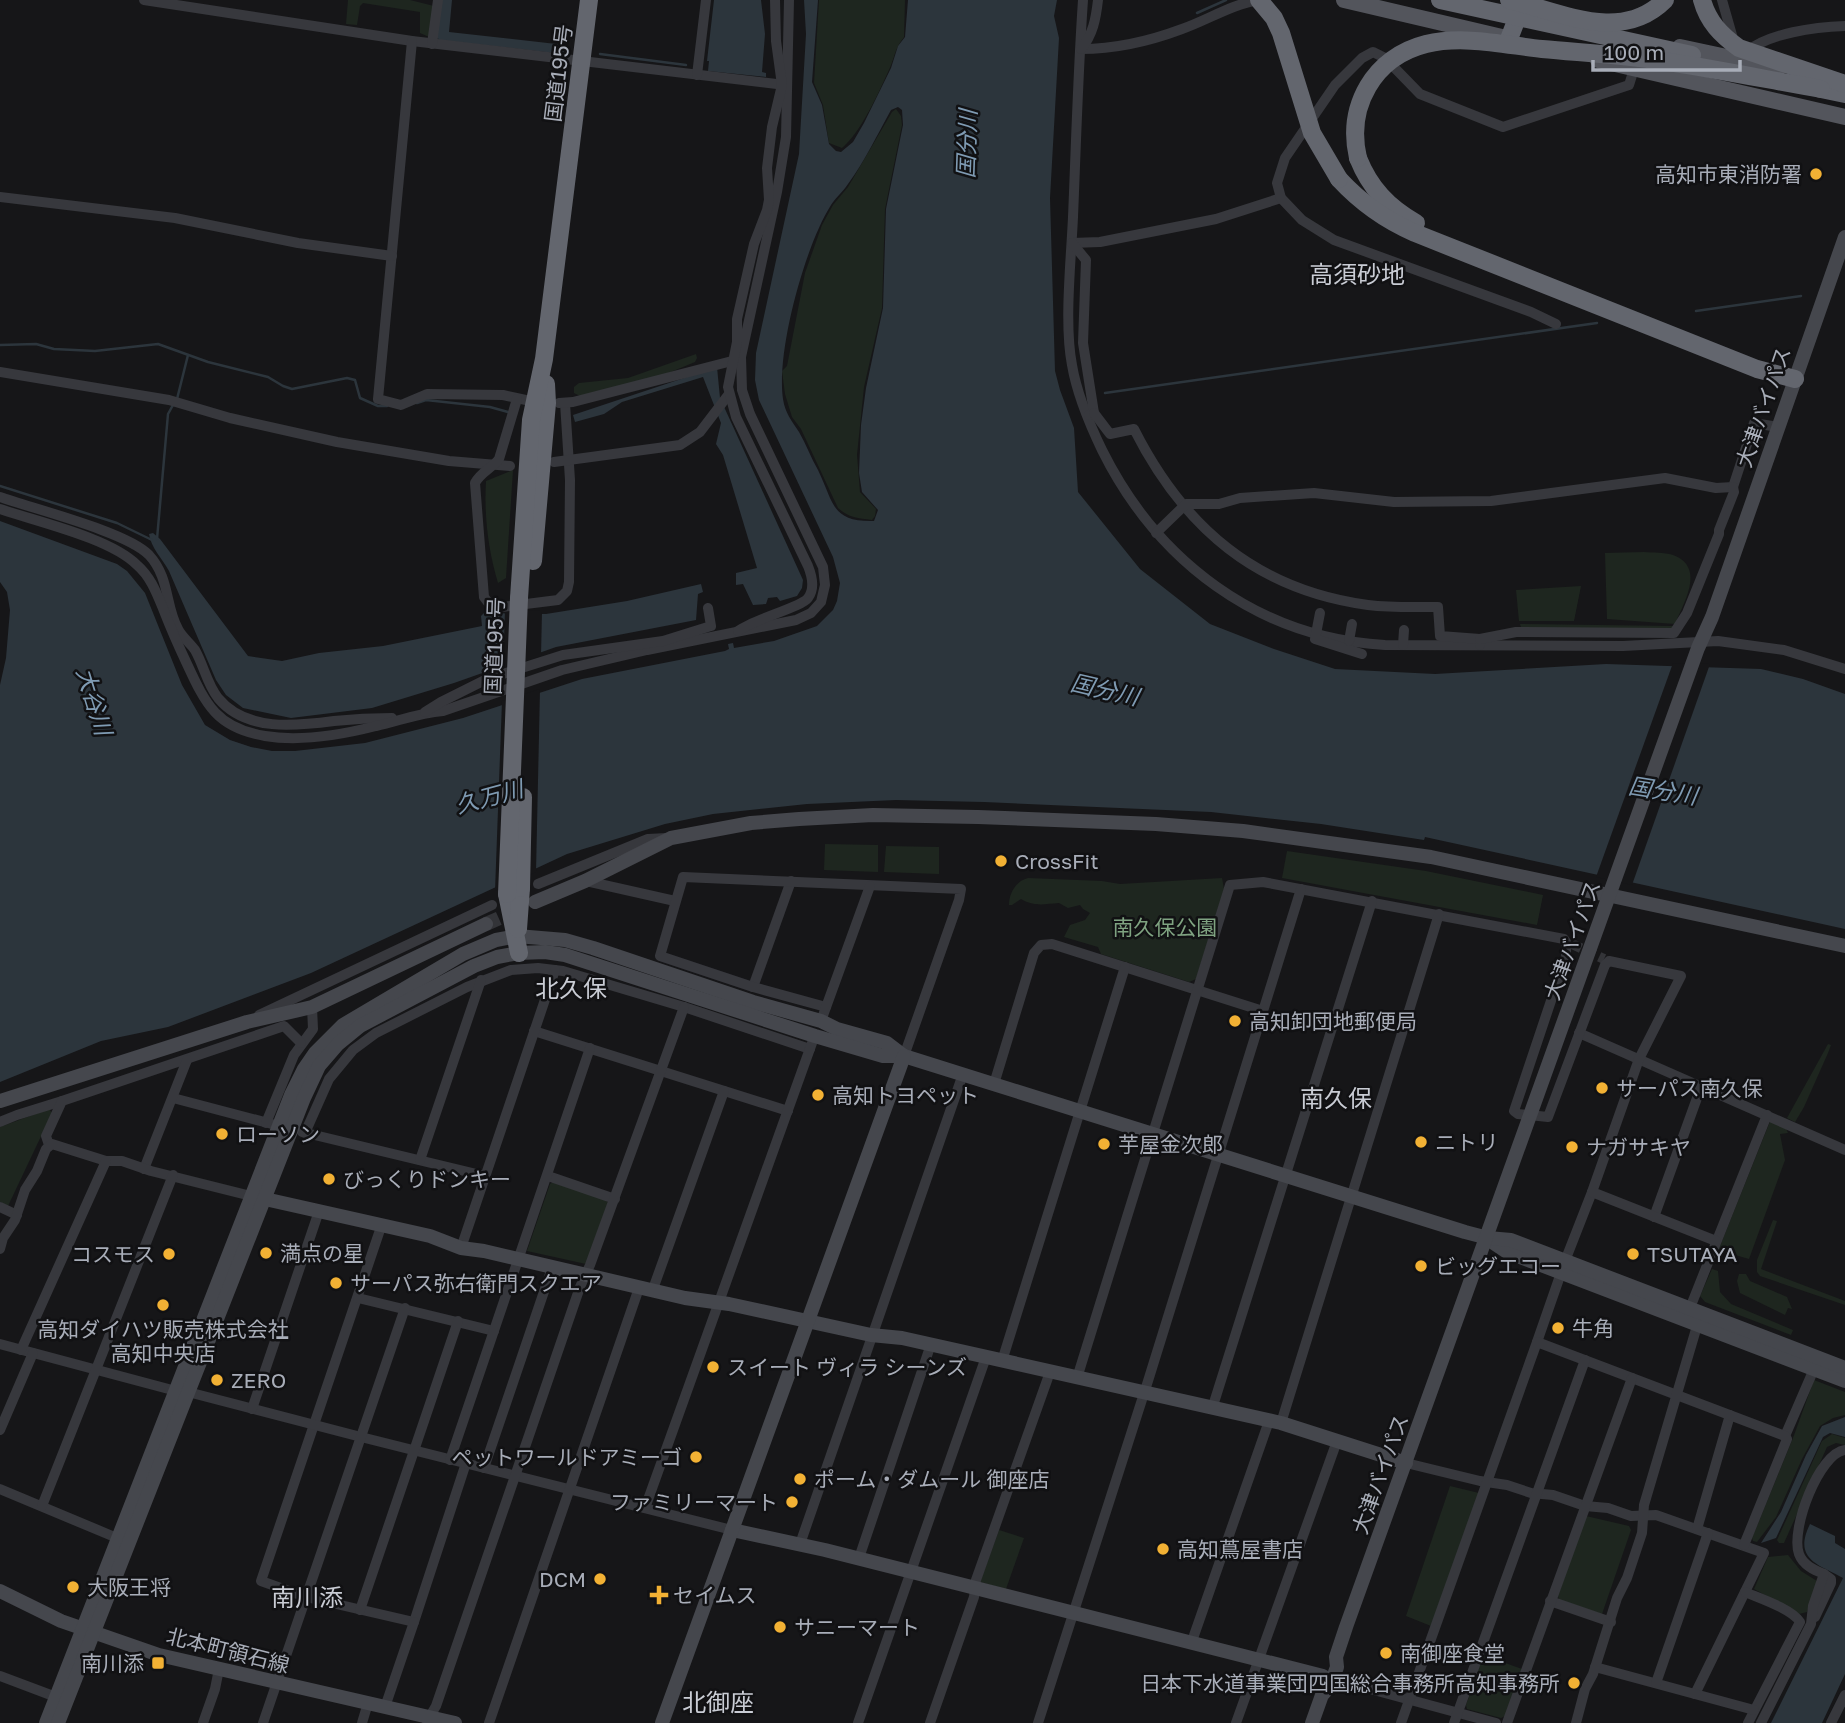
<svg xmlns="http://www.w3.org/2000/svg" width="1845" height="1723" viewBox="0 0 1845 1723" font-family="'Golos Text','Noto Sans JP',sans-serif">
<rect width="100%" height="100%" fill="#161618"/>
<g fill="#1e261f">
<path d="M348 0H410L434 6 429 37 420 33V12L363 3 360 6 357 25 346 24Z"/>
<path d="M819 0H905L904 37C894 49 895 58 888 72 878 94 861 132 842 148L829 143 823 105 814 83Z"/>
<path d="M896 109 901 116 902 125 885 209 882 308 864 387 857 455 860 492 876 509 875 516 872 520C858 518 849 518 838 508L801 429 792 417 785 394 782 371 787 366 805 273 822 225 833 205 848 187 892 112Z"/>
<path d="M696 354 697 358 695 362 666 374 580 396 574 393V387L579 383 628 378Z"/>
<path d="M513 470 506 578 498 583C488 550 484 515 486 481Z"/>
<path d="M1644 552C1653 553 1664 552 1673 555 1706 567 1684 603 1675 624L1607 619 1605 553Z"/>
<path d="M1581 586 1574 621H1519L1516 590Z"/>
<path d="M1520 624 1673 626 1672 629H1563L1521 627Z"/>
<path d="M825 844 878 845V872L824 870Z"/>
<path d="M886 846 939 847V874L884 872Z"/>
<path d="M1287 851 1426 871 1543 895 1537 925 1282 878Z"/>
<path d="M1028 878 1102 881 1120 884 1222 878 1224 889 1196 979 1189 982 1101 954 1098 947 1064 937 1070 925 1085 920 1090 913 1083 909 1080 905 1068 908 1059 903C1044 904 1035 907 1021 899L1012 905H1009C1009 893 1016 881 1028 878Z"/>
<path d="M1828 1044 1831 1045 1828 1053 1804 1107 1795 1122 1787 1118Z"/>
<path d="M49 1109 52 1113 8 1206 0 1202V1127Z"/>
<path d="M1771 1119 1784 1124 1788 1133 1780 1134 1785 1160 1749 1259 1728 1253 1716 1256Z"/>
<path d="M553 1182 605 1199 608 1203 586 1264 527 1251 550 1184Z"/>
<path d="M1773 1220 1777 1221 1761 1269 1845 1301V1305L1760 1276 1757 1272V1260Z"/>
<path d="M1712 1269 1718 1271 1720 1292 1731 1304 1793 1330 1791 1335 1705 1302 1700 1296Z"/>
<path d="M1739 1274H1746L1750 1281 1787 1297 1792 1309 1788 1308 1785 1315 1740 1293 1737 1281Z"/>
<path d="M1814 1380 1845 1392V1415L1833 1418 1820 1426 1802 1459 1776 1517 1757 1542 1753 1541 1752 1538 1793 1438Z"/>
<path d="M1832 1434 1845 1438V1445L1836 1443 1827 1447 1784 1543H1779L1777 1540 1822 1441Z"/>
<path d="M1450 1486 1479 1493 1431 1626 1406 1616Z"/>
<path d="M1586 1516 1629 1526 1631 1530 1602 1614 1559 1600 1558 1596Z"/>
<path d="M999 1530 1024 1538 1006 1589 980 1582Z"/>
<path d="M1788 1555 1801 1571 1817 1581 1807 1612 1799 1614 1754 1589 1768 1557Z"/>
<path d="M1483 1655 1522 1669 1505 1716 1501 1718 1467 1709 1466 1705Z"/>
</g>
<g fill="#2c353c" fill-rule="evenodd">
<path d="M441 0H452L449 32 565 45 563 54 440 40 436 37Z"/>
<path d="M714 0H761L765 34 762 72 766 73V77L708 71 709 61H707Z"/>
<path d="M804 0H818L812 82 822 105 829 144 836 151 841 152 853 142 864 123 891 68 898 46 905 37 908 0H1057L1054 16 1059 38 1050 198 1055 371 1060 390 1074 428 1078 492 1140 569 1210 624 1274 649 1335 669 1435 674 1606 664 1761 669 1803 679 1845 694V929L1425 837 1424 840 1321 824 1211 812 984 802 896 800 807 804 713 814 665 824 567 854 311 973 168 1027 101 1041 0 1082V685L6 658 10 610 7 592 0 582V521L117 564 127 571 145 593 182 685 205 725 230 740 251 747 272 751H295L365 743 463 718 582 679 725 651 729 649 728 644 733 643 734 648 774 641 817 626 833 610 837 601 840 583 833 557 759 400 755 380 756 353 799 154 806 34ZM898 107 902 110 903 125 886 209 883 308 866 388 861 425 859 473 862 492 878 510 874 521C831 522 834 503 818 470 811 458 806 444 799 432 792 421 785 413 783 399 776 351 805 246 831 205 836 197 843 192 848 184 865 161 877 135 891 110Z"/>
<path d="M717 367 720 398 803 580 802 588 797 596 780 601 777 597 768 598 766 604 753 605 743 584 736 585V573L757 568 723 455 716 444 721 423 703 377 622 402 604 414 575 422 573 415Z"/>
<path d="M153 533 160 539 248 656 282 661 319 653 383 646 482 626 481 616 484 613 546 614 627 601 701 584 703 592 698 594 696 620 556 647 454 683 372 708 291 718 243 708 226 695 216 680 169 571C162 558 151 548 149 534Z"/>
<path d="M1845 1417V1437L1830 1433 1823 1437 1776 1538 1761 1543 1781 1512 1806 1455 1822 1426Z"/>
<path d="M1810 1524 1835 1536V1543L1845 1549V1674L1822 1723H1771L1843 1578C1817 1564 1793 1559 1810 1524Z"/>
</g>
<g fill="#161618">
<path d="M505 610 542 611 541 656 503 670Z"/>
<path d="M1673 663 1710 664 1632 885 1596 877Z"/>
<path d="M540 689 536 872 495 891 502 701Z"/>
</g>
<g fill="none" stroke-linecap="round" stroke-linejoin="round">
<g stroke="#2c353c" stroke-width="2.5">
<path d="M1197 13 1226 0"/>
<path d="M600 54 686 65"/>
<path d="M1696 311 1801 296"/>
<path d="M0 345 36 344 54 349 95 351 158 344 208 362 268 377 283 386 292 389 347 378 355 380 360 398 378 406H387"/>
<path d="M1105 393 1597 323"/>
<path d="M177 399 188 355"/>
<path d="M417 403 426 400 490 407 508 412"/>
<path d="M0 486 117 523 152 540"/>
<path d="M157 539 168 414 173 405"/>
</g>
<path stroke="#333438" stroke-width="10" stroke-dasharray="10 5" stroke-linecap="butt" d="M1572 944 1604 959"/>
<path stroke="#333438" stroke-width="14" stroke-dasharray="14 7" stroke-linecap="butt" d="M486 924 520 909"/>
<g stroke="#37383d" stroke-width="10">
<path d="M144 0 412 41 785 85"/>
<path d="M1083 0C1078 72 1076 145 1073 217 1071 261 1064 324 1072 365 1077 395 1089 423 1102 450 1157 561 1258 638 1385 645L1623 646 1718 641 1784 650 1845 669"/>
<path d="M1722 0 1734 42"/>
<path d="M412 41 378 399 401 405 427 394 503 395 535 402"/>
<path d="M432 44 438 0"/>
<path d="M1081 49C1115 49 1150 41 1182 29 1208 20 1232 4 1259 0"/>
<path d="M1081 49C1093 35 1096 18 1098 0"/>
<path d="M1746 52C1769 33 1815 27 1845 26"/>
<path d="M697 75 706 0"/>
<path d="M0 197 175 218 298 243 392 256"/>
<path d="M1072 243 1100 242 1216 219 1281 198"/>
<path d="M1072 243 1086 260 1083 343 1094 413 1089 415"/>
<path d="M1556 324 1531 312 1334 240 1302 220 1281 198 1277 183 1285 158 1335 85 1362 58 1373 52 1385 58 1420 94 1503 127 1629 85 1635 66"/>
<path d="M0 372 169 400 230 418 337 442 449 461 510 466"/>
<path d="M517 399 499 459C491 469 481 472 475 483L484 597 490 605 502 607 558 600 567 591 569 582 570 480 565 403"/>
<path d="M559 403 573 402 732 361"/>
<path d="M1094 413 1110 434 1134 429C1184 528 1257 590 1368 605 1392 608 1415 607 1438 607L1440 636 1480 639V645"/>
<path d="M554 462 680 445 700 432 729 394"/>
<path d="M0 497C34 509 127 532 149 555 170 578 165 605 178 629 182 637 190 643 195 650 204 666 207 684 218 698 246 732 296 726 334 721 353 719 373 718 392 718"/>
<path d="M0 509C38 522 110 538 137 565 151 577 157 594 164 611 171 629 179 647 187 664 206 705 217 728 265 736 301 742 341 735 376 726 399 721 419 713 443 711L562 670 647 650 796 620 811 613 821 602 825 585 823 567 750 414 742 390 741 357 777 192 786 137 789 0"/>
<path d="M1156 533 1186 504H1219L1240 498 1314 493 1394 502 1491 501 1665 478 1716 488 1733 487 1754 423 1778 427"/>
<path d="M1320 613 1315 639 1362 654"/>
<path d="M738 631C754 619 802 607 808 598 815 589 812 576 808 566L736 417 728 387 737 342V319L754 244 767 210 769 200 767 168 772 127 782 85 776 41 775 0"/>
<path d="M1480 639 1516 632 1674 633 1687 613 1719 534V530L1734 492 1733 487"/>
<path d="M1349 641 1352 624"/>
<path d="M1403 645 1404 630"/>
<path d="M425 712 441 702 487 679 563 655 663 641 711 626 708 608"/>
<path d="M586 881 675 901"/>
<path d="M538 884 648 839 667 838"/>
<path d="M753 987 791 881"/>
<path d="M826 1007 753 987 660 956 683 877 961 889 959 900 904 1056"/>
<path d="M259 1015 492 905"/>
<path d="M821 1021 870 886"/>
<path d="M534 1031 788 1111"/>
<path d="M1579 1033 1845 1150"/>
<path d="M994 1084 1034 953 1041 945 1052 944 1263 1011"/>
<path d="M173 1098 272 1124"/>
<path d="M0 1122 17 1115 62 1101"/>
<path d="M266 1123 294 1055 313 1029 312 1007"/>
<path d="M302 1132 485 1176"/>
<path d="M305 1133 329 1079 353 1050 376 1033 467 987 511 970 538 968 563 971 684 1007 810 1049"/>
<path d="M49 1145 46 1136 62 1101 284 1026 301 1043"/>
<path d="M420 1160 481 980"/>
<path d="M144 1169 187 1060"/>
<path d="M548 1176 615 1199"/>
<path d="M0 1207 17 1215"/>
<path d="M1654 1217 1701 1087"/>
<path d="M382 1224 261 1581 306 1597 414 1622 466 1463"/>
<path d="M461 1248 555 970"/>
<path d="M0 1249 3 1238 15 1220 25 1190 37 1171 46 1149 52 1144 106 1161H122L151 1171 251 1196"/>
<path d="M1565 1261 1592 1192"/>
<path d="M653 1289 724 1091"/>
<path d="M358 1298 494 1331"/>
<path d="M1688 1313 1767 1115"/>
<path d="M1537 1342 1561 1273"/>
<path d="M0 1344 176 1391"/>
<path d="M21 1350 106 1161"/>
<path d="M1002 1361 1125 967"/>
<path d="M1077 1378 1230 885 1263 882 1564 939 1566 942V956L1514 1111 1518 1114 1548 1117 1605 965 1609 961 1681 976 1639 1059 1592 1192 1716 1241"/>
<path d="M188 1392 361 1437 732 1530"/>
<path d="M252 1409 319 1211"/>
<path d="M1212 1409 1372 901"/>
<path d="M1281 1423 1439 914"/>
<path d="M0 1430 33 1353"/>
<path d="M1785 1436 1814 1369"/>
<path d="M450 1460 590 1048"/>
<path d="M1406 1463 1480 1481 1507 1485 1531 1493 1553 1495 1585 1506 1608 1508 1631 1516 1656 1515 1764 1553 1695 1694"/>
<path d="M484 1468 552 1268"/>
<path d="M0 1489 117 1538"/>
<path d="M42 1506 173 1175"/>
<path d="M645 1508 812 1043"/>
<path d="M1697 1529 1730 1415"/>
<path d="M800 1544 963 1074"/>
<path d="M859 1558 931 1344"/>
<path d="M1745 1592C1759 1598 1792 1609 1800 1622L1748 1723"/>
<path d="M1550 1601 1611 1622"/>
<path d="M360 1610 458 1321"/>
<path d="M1815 1617 1831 1583V1579L1824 1574"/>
<path d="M1191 1644 1269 1421"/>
<path d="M1595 1667 1754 1710"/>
<path d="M0 1676 56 1697"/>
<path d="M1333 1679 1496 1723"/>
<path d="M1656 1683 1708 1533"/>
<path d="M385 1707 414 1622"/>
<path d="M427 1721 436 1706 580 1287 590 1265 684 1007"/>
<path d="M203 1723 215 1689 219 1669"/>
<path d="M263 1723 405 1308"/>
<path d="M362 1723 368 1703"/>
<path d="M489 1723 639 1288"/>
<path d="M858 1723 986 1357"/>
<path d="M930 1723 974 1597 976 1580 1050 1372"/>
<path d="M1038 1723 1148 1381 1301 889"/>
<path d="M1236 1723 1337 1441"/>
<path d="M1401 1723 1537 1342 1785 1436 1787 1439 1744 1545"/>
<path d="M1454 1723 1585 1360"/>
<path d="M1507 1723 1632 1378"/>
<path d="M1576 1723 1585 1689 1593 1674 1617 1598 1627 1578 1642 1533 1644 1505 1697 1326"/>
<path d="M1761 1723 1811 1624 1813 1606 1824 1574C1814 1570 1803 1565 1799 1554 1790 1530 1819 1453 1845 1450"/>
<path d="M1831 1723 1845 1695"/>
</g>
<g stroke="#45474d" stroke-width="14">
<path d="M535 902 585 881 671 838 751 823 799 819 873 815 978 817 1156 824 1243 831 1431 857 1845 946"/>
<path d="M0 1101 247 1022 312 1007 486 924"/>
<path d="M256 1197 430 1236 461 1248 484 1251 685 1298 729 1304 871 1335 902 1338 1281 1423 1406 1463"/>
<path d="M1489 1240 1507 1252 1845 1381"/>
<path d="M732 1530 825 1550 1323 1676"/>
<path d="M0 1591 61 1621 159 1655 455 1723"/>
<path d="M46 1723 291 1095 304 1069 315 1053 343 1025 463 954 496 940 517 936 565 940 593 948 753 1002 821 1021 837 1029 887 1043 904 1056"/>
<path d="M58 1723 304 1098 319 1066 338 1044 360 1026 474 966 497 957 519 953 545 952 565 955 815 1036 883 1056H904L1465 1232 1488 1238 1511 1240 1845 1368"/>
<path d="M662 1723 904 1056"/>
<path d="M1312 1723 1322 1695 1330 1686 1337 1667 1336 1657 1346 1627 1698 648 1712 617 1845 237"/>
</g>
<g stroke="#53555c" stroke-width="16">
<path d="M1344 0 1502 37"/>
<path d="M1680 47 1778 68"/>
<path d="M1598 60 1845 117"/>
</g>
<g stroke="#63666e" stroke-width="18">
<path d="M1509 39 1523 3"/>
<path d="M1821 89 1845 94"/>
<path d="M1358 158C1370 188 1388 207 1416 223"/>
<path d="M1339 179C1362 204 1385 220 1415 233L1757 369 1795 379"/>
<path d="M533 561 547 403 546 384"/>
<path d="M519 598 531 420 544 359 589 0"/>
<path d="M507 894 519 953"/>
<path d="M518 929 521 888"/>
</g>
<g stroke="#63666e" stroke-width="18">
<path d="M1259 0 1274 18 1281 33 1312 133 1339 179"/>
<path d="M1440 0 1692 55"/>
<path d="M1509 0C1561 12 1621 44 1665 0"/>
<path d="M1702 0C1708 22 1721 35 1739 48L1845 84"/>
<path d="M1358 158C1346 106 1374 57 1426 44 1464 35 1505 45 1542 49 1585 53 1627 55 1669 62 1720 70 1770 80 1821 89"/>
<path d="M521 888 523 797"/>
<path d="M507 894 519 598"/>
</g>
</g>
<g fill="#f2b134" stroke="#111113" stroke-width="2.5">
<circle cx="1816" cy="174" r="7"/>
<circle cx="1001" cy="861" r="7"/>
<circle cx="1235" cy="1021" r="7"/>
<circle cx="1602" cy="1088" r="7"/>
<circle cx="818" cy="1095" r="7"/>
<circle cx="222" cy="1134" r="7"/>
<circle cx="1421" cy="1142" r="7"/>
<circle cx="1104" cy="1144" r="7"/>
<circle cx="1572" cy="1147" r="7"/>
<circle cx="329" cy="1179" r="7"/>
<circle cx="266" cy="1253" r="7"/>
<circle cx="169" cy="1254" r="7"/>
<circle cx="1633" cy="1254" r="7"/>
<circle cx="1421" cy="1266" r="7"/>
<circle cx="336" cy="1283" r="7"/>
<circle cx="163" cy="1305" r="7"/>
<circle cx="1558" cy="1328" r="7"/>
<circle cx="713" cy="1367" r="7"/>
<circle cx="217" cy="1380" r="7"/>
<circle cx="696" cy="1457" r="7"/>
<circle cx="800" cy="1479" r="7"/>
<circle cx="792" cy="1502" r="7"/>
<circle cx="1163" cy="1549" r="7"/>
<circle cx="600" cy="1579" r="7"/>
<circle cx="73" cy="1587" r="7"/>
<path d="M655.5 1584.5h7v7h7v7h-7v7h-7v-7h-7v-7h7z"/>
<circle cx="780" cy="1627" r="7"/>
<circle cx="1386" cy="1653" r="7"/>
<rect x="151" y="1656" width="14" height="14" rx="3.5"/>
<circle cx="1574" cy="1683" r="7"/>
</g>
<g text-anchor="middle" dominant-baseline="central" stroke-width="5" stroke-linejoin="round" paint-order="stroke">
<g font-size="21" fill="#a8adb8" stroke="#111113">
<text transform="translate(558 73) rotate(-83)">国道195号</text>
<text transform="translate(1763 407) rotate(-71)">大津バイパス</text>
<text transform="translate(494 646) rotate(-88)">国道195号</text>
<text transform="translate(1572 940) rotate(-70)">大津バイパス</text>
<text transform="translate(1380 1474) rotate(-70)">大津バイパス</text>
<text transform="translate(228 1650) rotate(14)">北本町領石線</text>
</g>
<g font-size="21" fill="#a8adb8" stroke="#111113" text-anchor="start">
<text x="1802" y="174" text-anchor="end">高知市東消防署</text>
<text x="1015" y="861">CrossFit</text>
<text x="1249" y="1021">高知卸団地郵便局</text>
<text x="1616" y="1088">サーパス南久保</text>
<text x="832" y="1095">高知トヨペット</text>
<text x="236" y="1134">ローソン</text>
<text x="1435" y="1142">ニトリ</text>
<text x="1118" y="1144">芋屋金次郎</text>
<text x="1586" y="1147">ナガサキヤ</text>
<text x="343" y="1179">びっくりドンキー</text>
<text x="280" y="1253">満点の星</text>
<text x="155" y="1254" text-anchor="end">コスモス</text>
<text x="1647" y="1254">TSUTAYA</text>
<text x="1435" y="1266">ビッグエコー</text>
<text x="350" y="1283">サーパス弥右衛門スクエア</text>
<text x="1572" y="1328">牛角</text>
<text x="163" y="1329" text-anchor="middle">高知ダイハツ販売株式会社<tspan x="163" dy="24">高知中央店</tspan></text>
<text x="727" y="1367">スイート ヴィラ シーンズ</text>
<text x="231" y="1380">ZERO</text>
<text x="682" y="1457" text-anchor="end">ペットワールドアミーゴ</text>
<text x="814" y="1479">ポーム・ダムール 御座店</text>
<text x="778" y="1502" text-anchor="end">ファミリーマート</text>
<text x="1177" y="1549">高知蔦屋書店</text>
<text x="586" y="1579" text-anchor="end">DCM</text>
<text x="87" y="1587">大阪王将</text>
<text x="673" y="1595">セイムス</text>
<text x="794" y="1627">サニーマート</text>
<text x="1400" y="1653">南御座食堂</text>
<text x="144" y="1663" text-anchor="end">南川添</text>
<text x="1560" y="1683" text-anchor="end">日本下水道事業団四国総合事務所高知事務所</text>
</g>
<g font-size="21" fill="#7fa381" stroke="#111113">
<text x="1165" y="927">南久保公園</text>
</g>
<g font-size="23" font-style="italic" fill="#7f9bb3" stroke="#111113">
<text transform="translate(966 144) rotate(-88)">国分川</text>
<text transform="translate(1105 689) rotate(13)">国分川</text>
<text transform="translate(95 701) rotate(73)">大谷川</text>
<text transform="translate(1663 790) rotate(9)">国分川</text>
<text transform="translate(489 796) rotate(-15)">久万川</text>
</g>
<g font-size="24" fill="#c9ccd4" stroke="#111113">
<text x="1357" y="273">高須砂地</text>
<text x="571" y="987">北久保</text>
<text x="1336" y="1097">南久保</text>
<text x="307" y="1596">南川添</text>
<text x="718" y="1701">北御座</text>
</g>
</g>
<path d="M1593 60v10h147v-10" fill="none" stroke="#a8adb8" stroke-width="3.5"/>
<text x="1604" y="60" font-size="21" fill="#a8adb8" stroke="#111113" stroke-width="5" paint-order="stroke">100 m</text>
</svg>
